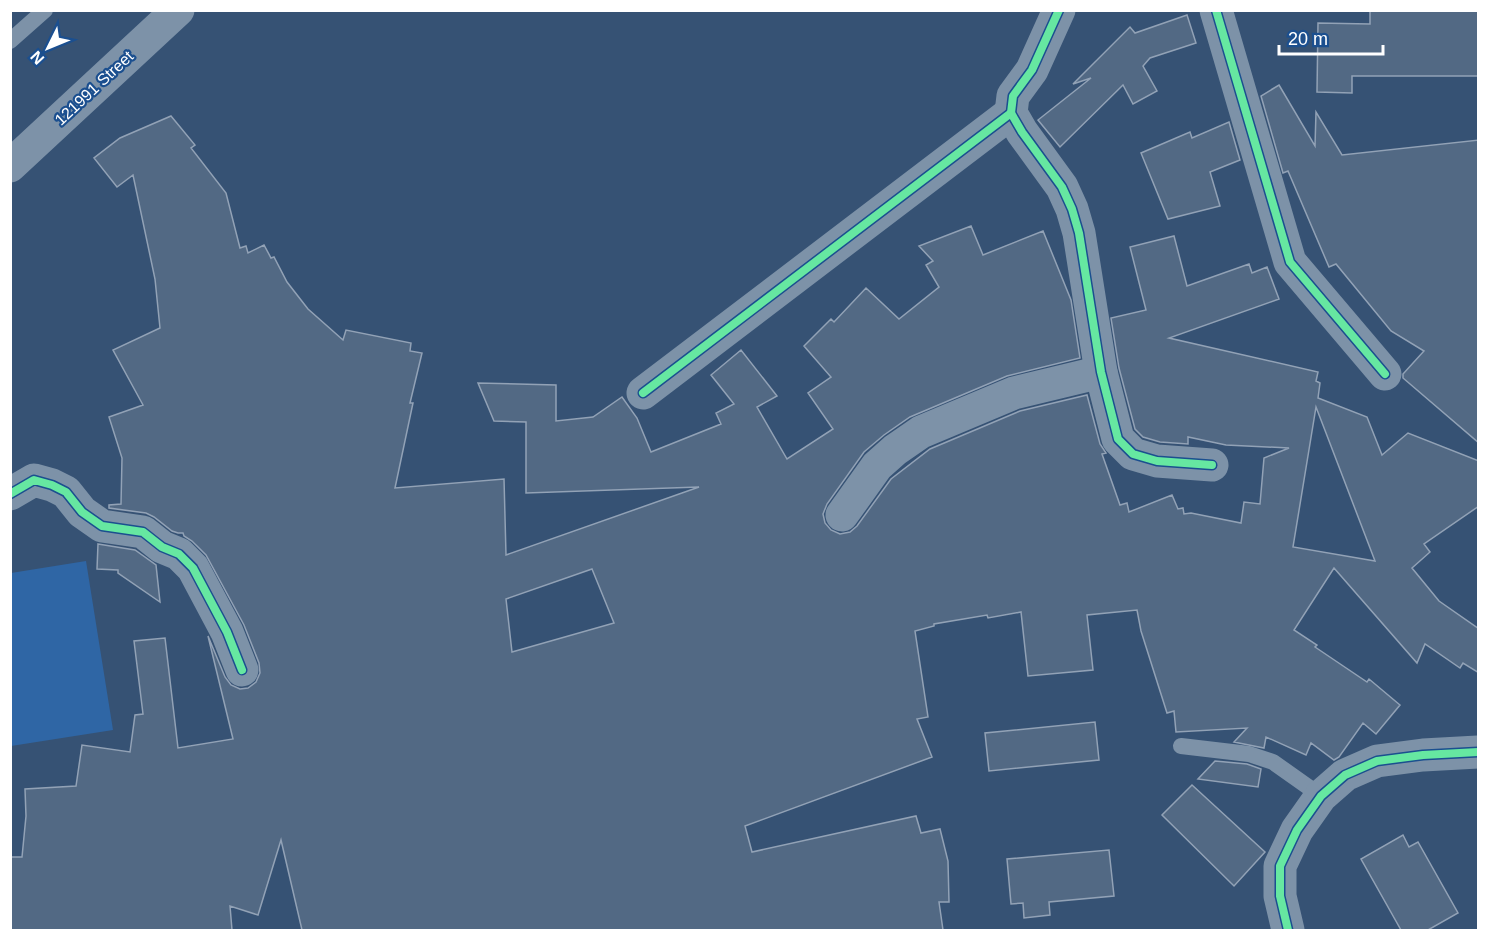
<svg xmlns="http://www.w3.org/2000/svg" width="1489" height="941" viewBox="0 0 1489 941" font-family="Arial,sans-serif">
<rect width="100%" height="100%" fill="#365274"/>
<path fill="#2f66a5" d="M86 561 113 730 11 746V573Z"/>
<g fill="#526984" stroke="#92a2b6" stroke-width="1.5" fill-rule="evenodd">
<path d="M1370 10H1479V76H1352V93L1317 92 1318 23 1370 24Z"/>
<path d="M1187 15 1196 43 1150 58 1143 66 1157 91 1133 104 1123 85 1060 147 1038 120 1091 78 1073 84 1130 27 1135 33Z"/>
<path d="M1279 85 1315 146 1316 112 1342 155 1479 140V443L1403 378V374L1424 351 1391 331 1336 264 1329 267 1288 171 1283 173 1261 96Z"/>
<path d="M171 116 195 145 191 148 226 193 240 248 246 246 248 253 264 245 271 258 274 257 287 282 308 309 343 340 346 330 411 343 410 351 422 353 410 403H413L395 488 504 479 506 555 699 487 526 493V422L494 421 478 383 556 385V421L593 417 622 397 637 418 651 452 721 424 716 413 734 404 711 375 741 350 777 396 757 407 787 459 833 429 808 393 831 377 804 346 831 319 834 322 866 288 899 319 939 287 926 265 933 261 919 246 971 226 983 255 1043 231 1071 300 1080 358 1007 376 910 417 884 435 864 452 827 504 823 514 825 523 831 530 840 534 850 532 857 526 891 479 930 449 1020 411 1087 395 1100 444 1106 453 1102 454 1120 505 1127 503 1129 512 1172 495 1178 509 1183 508 1184 514 1191 513 1241 523 1244 502 1260 504 1264 458 1289 448 1226 445 1188 437V444L1160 442 1143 437 1135 429 1119 368 1111 318 1146 310 1130 247 1174 236 1187 286 1249 264 1252 273 1267 267 1279 299 1169 338 1318 372 1316 381 1320 383 1318 398 1367 417 1382 455 1408 433 1479 461V506L1424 544 1430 552 1412 568 1439 601 1479 629V673L1463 663 1460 668 1425 644 1417 663 1334 568 1294 630 1317 645 1315 647 1367 682 1369 679 1400 705 1376 734 1363 723 1339 757 1334 760 1311 743 1306 755 1266 737 1264 748 1234 742 1247 728 1176 732 1174 711 1167 713 1141 631 1137 610 1087 615 1093 670 1028 676 1021 612 988 618 987 615 934 624V626L915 631 928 717 917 719 932 757 745 826 752 852 916 816 921 833 940 829 948 861 949 902H939L943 930H302L281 840 258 915 230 906 232 930H10V857H22L26 816 25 789 76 786 82 745 130 752 135 715 143 714 134 641 165 638 178 748 233 739 208 636 225 677 231 685 240 689 248 688 256 682 260 673 259 663 244 625 206 555 192 541 184 536 183 533H178L172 531 154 517 146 513 109 508V505L121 504 122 458 109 417 143 405 113 350 160 328 155 279 133 175 117 187 94 158 120 138ZM1316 407 1326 433 1375 561 1293 547ZM592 569 614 623 512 652 506 599Z"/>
<path d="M1229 122 1240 160 1210 172 1220 206 1168 219 1141 153 1190 132 1192 138Z"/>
<path d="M98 544 135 550 156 565 160 602 118 573V570L97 569Z"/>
<path d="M1095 722 1099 760 989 771 985 733Z"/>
<path d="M1215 761 1247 764 1261 769 1258 787 1198 779Z"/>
<path d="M1192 785 1265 852 1234 886 1162 815Z"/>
<path d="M1403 835 1409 847 1418 842 1458 913 1428 930H1401L1361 859Z"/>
<path d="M1109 850 1114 896 1049 902 1050 915 1024 918 1023 903 1011 904 1007 859Z"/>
</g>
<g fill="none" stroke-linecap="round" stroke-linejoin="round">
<g stroke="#7d92a8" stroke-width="16">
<path d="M10 41 45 10"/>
<path d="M1181 746 1249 754 1273 762 1321 796"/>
</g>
<g stroke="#7d92a8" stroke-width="33">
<path d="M1059 10 1032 70 1013 96 1011 113 1022 132 1062 187 1072 209 1079 233 1101 372 1118 439 1133 454 1157 461 1212 465"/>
<path d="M1216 10 1290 262 1385 374"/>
<path d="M10 166 178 10"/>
<path d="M643 393 1011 113"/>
<path d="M10 494 34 480 52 485 66 492 82 512 102 526 143 532 162 547 179 554 193 568 227 632 242 670"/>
<path d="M842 515 877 466 895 450 921 432 1014 393 1101 372"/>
<path d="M1288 930 1280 896V866L1297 830 1321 796 1345 775 1377 761 1423 755 1478 752"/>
</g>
<defs>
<g id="cycleway">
<path d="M1059 10 1032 70 1013 96 1011 113 1022 132 1062 187 1072 209 1079 233 1101 372 1118 439 1133 454 1157 461 1212 465"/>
<path d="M1216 10 1290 262 1385 374"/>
<path d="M643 393 1011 113"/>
<path d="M10 494 34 480 52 485 66 492 82 512 102 526 143 532 162 547 179 554 193 568 227 632 242 670"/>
<path d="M1288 930 1280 896V866L1297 830 1321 796 1345 775 1377 761 1423 755 1478 752"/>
</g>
</defs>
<use href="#cycleway" stroke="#1b4f8f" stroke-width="11"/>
<use href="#cycleway" stroke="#66e7a1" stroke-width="8"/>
</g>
<g text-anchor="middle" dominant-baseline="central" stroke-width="4.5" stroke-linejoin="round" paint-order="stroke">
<g font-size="16" fill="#fff" stroke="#1b4f8f">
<text transform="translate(94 88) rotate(-43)">121991 Street</text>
</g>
</g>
<rect width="1489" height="941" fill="none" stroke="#ffffff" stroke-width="24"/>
<g transform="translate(48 48) rotate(227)" stroke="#1b4f8f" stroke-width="4.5" paint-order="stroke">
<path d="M0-4.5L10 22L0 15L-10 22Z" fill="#ffffff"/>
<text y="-9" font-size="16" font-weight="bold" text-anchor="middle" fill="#ffffff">N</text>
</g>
<path d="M1279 45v9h104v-9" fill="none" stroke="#ffffff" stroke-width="3"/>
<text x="1288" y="45" font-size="18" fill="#ffffff" stroke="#1b4f8f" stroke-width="4.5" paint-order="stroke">20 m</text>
</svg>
